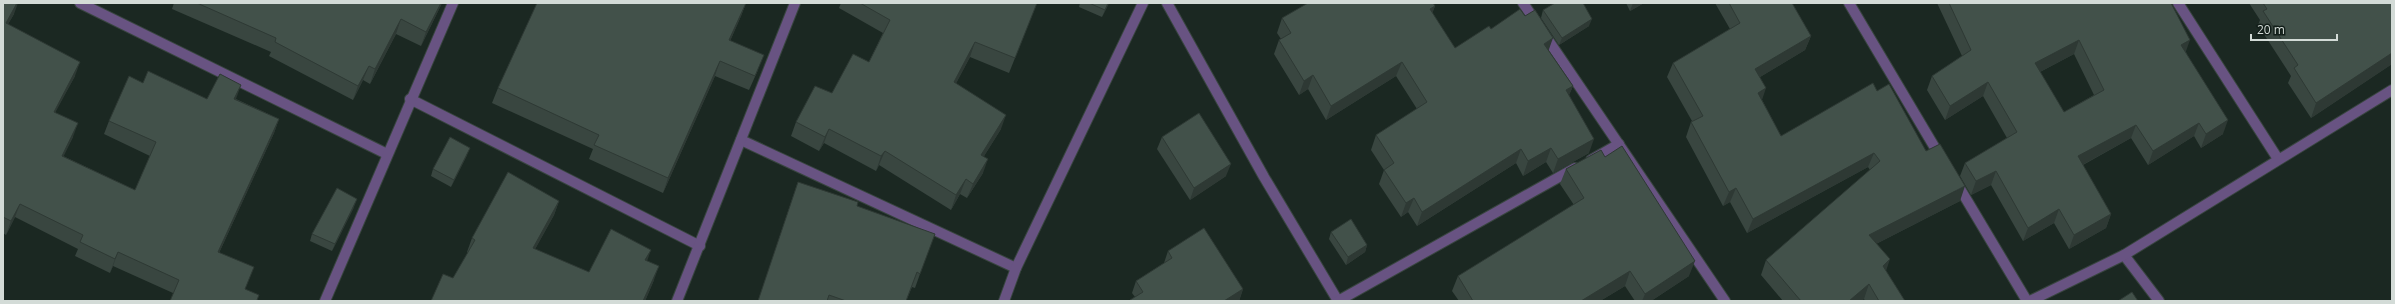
<svg xmlns="http://www.w3.org/2000/svg" width="2395" height="304" viewBox="0 0 2395 304" font-family="'Open Sans',sans-serif">
<rect width="100%" height="100%" fill="#1b2822"/>
<g fill="none" stroke-linecap="round" stroke-linejoin="round">
<defs>
<g id="minor">
<path d="M80 3 387 154"/>
<path d="M1167 3 1264 177 1338 301"/>
<path d="M1523 3 1725 301"/>
<path d="M1849 3 1941 158"/>
<path d="M2178 3 2278 159"/>
<path d="M410 99 700 246"/>
<path d="M741 140 1016 268"/>
<path d="M1591 160 1619 144"/>
<path d="M1956 182 2027 301"/>
<path d="M2124 255 2159 301"/>
<path d="M325 301 453 3"/>
<path d="M677 301 795 3"/>
<path d="M1004 301 1016 268 1143 3"/>
<path d="M1338 301 1575 168"/>
<path d="M2030 301 2124 255 2392 90"/>
</g>
</defs>
<use href="#minor" stroke="#38453f" stroke-width="12"/>
<use href="#minor" stroke="#685382" stroke-width="10"/>
</g>
<g fill="#394640" fill-rule="evenodd">
<path d="M3 3 14 14 8 24 75 76 55 112 73 137 63 156 135 190 150 156 104 134 109 121 143 83 207 99H236L279 119 274 133 219 253 249 281 173 293 113 266 110 273 75 256 78 249 15 217 6 235 3 233Z"/>
<path d="M174 3H442L421 46 396 34 370 84 363 80 353 100 269 56 271 52 172 9Z"/>
<path d="M746 3 741 16 730 41 758 70 749 90 715 76 663 193 589 159 593 149 492 103 498 88Z"/>
<path d="M841 3H1037L1009 73 970 57 956 83 1001 129 984 156 983 173 967 198 960 194 951 210 879 165 876 171 824 143 819 151 791 136 796 122 832 93 869 62 883 33 839 8Z"/>
<path d="M1080 3H1109L1102 17 1079 7Z"/>
<path d="M1626 3H1644L1630 11Z"/>
<path d="M1715 3H1792L1811 36 1805 50 1760 77 1762 100 1781 136 1877 91 1926 151 1960 201 1876 244 1886 271 1905 301H1865L1864 299 1861 301H1783L1761 275 1766 260 1870 170 1868 167 1747 233 1730 202 1723 206 1686 137 1691 122 1692 121 1667 77 1673 63 1730 29Z"/>
<path d="M1937 3H2171L2186 52 2223 134 2201 148 2194 136 2148 165 2131 138 2083 165 2111 214 2106 228 2069 249 2054 223 2023 241 1991 185 1971 195 1960 176 1965 163 2007 138 1983 96 1945 120 1927 90 1932 76 1962 56ZM2074 54 2094 95 2064 112 2040 72Z"/>
<path d="M2249 3H2392V64L2311 118 2288 83 2291 76 2258 25 2260 20Z"/>
<path d="M1435 6 1432 13 1455 48 1491 29 1549 51 1573 86 1569 95 1589 153 1553 173 1546 162 1523 176 1516 163 1417 226 1408 212 1401 217 1379 184 1384 170 1371 150 1376 135 1417 109 1396 76 1326 120 1308 89 1299 95 1274 54 1279 40 1281 39 1277 33 1282 18Z"/>
<path d="M1543 10 1589 26 1559 45 1541 18Z"/>
<path d="M1162 137 1226 176 1190 200 1157 149Z"/>
<path d="M467 155 451 187 431 176 433 169Z"/>
<path d="M1605 157 1689 276 1651 301H1635L1625 286 1600 301H1459L1452 291 1458 276 1574 205 1560 184 1566 169Z"/>
<path d="M798 182 857 206 920 274 915 288 912 287 906 301H758Z"/>
<path d="M559 201 554 215 535 249 589 272 647 261 654 280 645 301H431L453 278 468 253 467 252 472 238Z"/>
<path d="M354 207 332 251 310 241 312 234Z"/>
<path d="M1331 232 1367 245 1365 252 1346 265 1329 239Z"/>
<path d="M1168 251 1243 289 1239 301H1129L1135 297 1132 293 1136 281 1164 263Z"/>
</g>
<g fill="#2e3934">
<path d="M17 3H18L14 14 3 33 6 23Z"/>
<path d="M441 3H442L421 46 426 32Z"/>
<path d="M746 3 741 16 724 55 729 40Z"/>
<path d="M1108 3H1109L1102 17Z"/>
<path d="M1633 3H1644L1630 11Z"/>
<path d="M1435 6 1430 20V9Z"/>
<path d="M401 19 396 34 370 84 375 69Z"/>
<path d="M1592 19 1589 26 1559 45 1562 38Z"/>
<path d="M1811 36 1805 50 1750 83 1755 69Z"/>
<path d="M1553 38 1548 52 1544 44Z"/>
<path d="M2079 40 2074 54 2030 77 2035 63Z"/>
<path d="M2190 40 2185 54 2181 45Z"/>
<path d="M975 42 970 57 949 97 954 82Z"/>
<path d="M2392 53V64L2311 118 2316 103Z"/>
<path d="M720 61 715 76 663 193 668 178Z"/>
<path d="M80 62 75 76 48 126 54 112Z"/>
<path d="M1402 62 1396 76 1326 120 1331 106Z"/>
<path d="M369 66 363 80 353 100 358 86Z"/>
<path d="M1313 75 1308 89 1299 95 1304 81Z"/>
<path d="M1988 82 1983 96 1945 120 1950 106Z"/>
<path d="M241 85 236 99 229 113 234 99Z"/>
<path d="M1573 86 1567 100 1566 90Z"/>
<path d="M1766 88 1761 103 1758 93Z"/>
<path d="M1006 115 1001 129 976 169 981 155Z"/>
<path d="M279 119 274 133 213 266 218 252Z"/>
<path d="M2228 120 2223 134 2201 148 2206 134Z"/>
<path d="M78 123 73 137 57 170 62 156Z"/>
<path d="M2199 123 2194 136 2148 165 2153 151Z"/>
<path d="M2136 125 2131 138 2073 170 2078 156Z"/>
<path d="M829 129 824 143 819 151 825 137Z"/>
<path d="M1594 139 1589 153 1553 173 1558 159Z"/>
<path d="M470 148 467 155 451 187 454 180Z"/>
<path d="M1551 148 1546 162 1523 176 1528 161Z"/>
<path d="M1521 149 1516 163 1417 226 1422 212Z"/>
<path d="M885 151 879 165 876 171 881 156Z"/>
<path d="M1874 153 1868 167 1747 233 1753 219Z"/>
<path d="M988 159 983 173 967 198 973 184Z"/>
<path d="M1231 164 1226 176 1190 200 1194 188Z"/>
<path d="M1996 171 1991 185 1971 195 1976 181Z"/>
<path d="M966 179 960 194 951 210 956 195Z"/>
<path d="M1965 186 1960 201 1864 250 1869 235Z"/>
<path d="M1736 188 1730 202 1723 206 1729 192Z"/>
<path d="M1414 198 1408 212 1401 217 1406 203Z"/>
<path d="M357 199 354 207 332 251 335 244Z"/>
<path d="M559 201 554 215 528 262 533 248Z"/>
<path d="M20 204 15 217 6 235 11 221Z"/>
<path d="M2059 209 2054 223 2023 241 2028 228Z"/>
<path d="M2111 214 2106 228 2069 249 2074 235Z"/>
<path d="M1367 245 1365 252 1346 265 1348 257Z"/>
<path d="M651 250 646 264 645 260Z"/>
<path d="M118 252 113 266 110 273 115 259Z"/>
<path d="M1890 259 1885 274 1883 266Z"/>
<path d="M1695 261 1689 276 1651 301H1642L1645 294Z"/>
<path d="M659 266 654 280 645 301H643Z"/>
<path d="M1630 271 1625 286 1600 301H1581Z"/>
<path d="M1869 284 1864 299 1861 301H1849Z"/>
<path d="M1243 289 1239 301H1224Z"/>
</g>
<g fill="#42514a" stroke="#2e3934" fill-rule="evenodd">
<path d="M3 3H17L6 23 80 62 54 112 78 123 62 156 135 190 156 142 109 121 129 76 143 83 148 71 207 99 220 74 241 85 234 99 279 119 218 252 254 267 245 289 259 295 257 300 260 301H170L179 280 118 252 115 259 80 242 83 235 20 204 11 221 3 217Z"/>
<path d="M197 3H441L426 32 401 19 375 69 369 66 358 86 275 42 276 38Z"/>
<path d="M537 3H746L729 40 764 55 755 76 720 61 668 178 594 145 599 135 498 88Z"/>
<path d="M860 3H1037L1015 58 975 42 954 82 1006 115 981 155 988 159 973 184 966 179 956 195 885 151 881 156 829 129 825 137 796 122 815 86 832 93 853 54 869 62 890 20Z"/>
<path d="M1089 3H1108L1105 10Z"/>
<path d="M1308 3H1433L1435 6 1430 9 1455 48 1489 26 1491 29 1520 9 1525 16 1535 10 1553 38 1544 44 1573 86 1566 90 1594 139 1558 159 1551 148 1528 161 1521 149 1422 212 1414 198 1406 203 1384 170 1394 163 1376 135 1427 102 1402 62 1331 106 1313 75 1304 81 1279 40 1291 33 1282 18Z"/>
<path d="M1555 3H1583L1592 19 1562 38 1543 10Z"/>
<path d="M1729 3H1792L1811 36 1755 69 1766 88 1758 93 1781 136 1873 83 1877 91 1889 84 1926 151 1940 144 1965 186 1869 235 1890 259 1883 266 1905 301H1879L1869 284 1849 301H1801L1766 260 1880 161 1874 153 1753 219 1736 188 1729 192 1691 122 1703 116 1673 63 1740 23Z"/>
<path d="M1949 3H2171L2190 40 2181 45 2228 120 2206 134 2199 123 2153 151 2136 125 2078 156 2111 214 2074 235 2059 209 2028 228 1996 171 1976 181 1965 163 2017 132 1988 82 1950 106 1932 76 1971 50ZM2079 40 2104 90 2064 112 2035 63Z"/>
<path d="M2263 3H2392V53L2316 103 2294 68 2298 65 2263 11 2267 9Z"/>
<path d="M1199 113 1231 164 1194 188 1162 137Z"/>
<path d="M450 137 470 148 454 180 433 169Z"/>
<path d="M1622 146 1695 261 1645 294 1630 271 1581 301H1473L1458 276 1584 198 1566 169 1601 150 1605 157Z"/>
<path d="M508 172 559 201 533 248 589 272 611 229 651 250 645 260 659 266 643 301H431L443 274 453 278 475 240 472 238Z"/>
<path d="M798 182 858 202 857 206 935 234 920 274 917 272 906 301H846L829 295 827 301H758Z"/>
<path d="M337 188 357 199 335 244 312 234Z"/>
<path d="M1351 219 1367 245 1348 257 1331 232Z"/>
<path d="M1204 228 1243 289 1224 301H1130V300L1143 292 1136 281 1172 258 1168 251Z"/>
<path d="M2132 292 2138 301H2118Z"/>
</g>
<rect width="2395" height="304" fill="none" stroke="#d3dbd7" stroke-width="8"/>
<path d="M2251 34v6h86v-6" fill="none" stroke="#d3dbd7" stroke-width="2"/>
<text x="2257" y="34" font-size="12" fill="#d3dbd7" stroke="#121e19" stroke-width="3" paint-order="stroke">20 m</text>
</svg>
